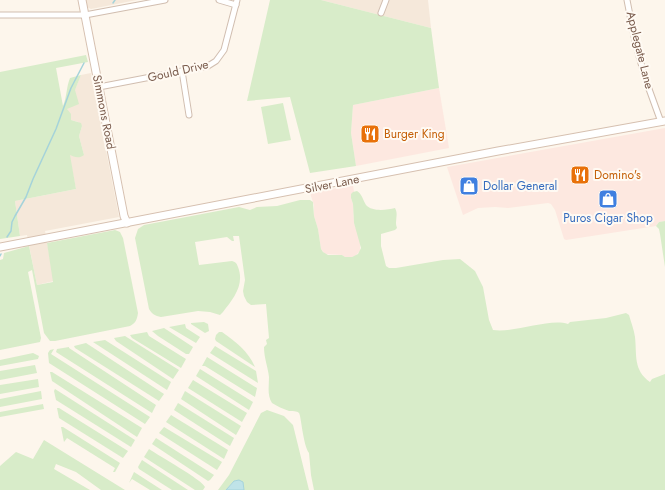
<svg xmlns="http://www.w3.org/2000/svg" width="665" height="490" viewBox="0 0 665 490" font-family="Jost,sans-serif">
<rect width="100%" height="100%" fill="#fdf6ec"/>
<g fill="#f5e8da">
<path d="M85 0H137L91 9 87 7Z"/>
<path d="M321 0H428L431 28Z"/>
<path d="M91 73 119 217 45 231 54 281 37 285 27 235 20 236 15 201 76 189 69 154 84 155 79 136 82 126 78 122 71 120 67 109 81 75Z"/>
</g>
<g fill="#fde8e0">
<path d="M439 88 449 148 356 166 351 133 353 105Z"/>
<path d="M665 128V221L659 222 656 226 566 240 564 239 555 210 551 204 548 203 508 208 495 207 478 208 463 215 447 167Z"/>
<path d="M353 185 354 192 351 198 353 204 354 223 360 240V251L355 256 352 257H345L342 255 325 254 321 249 318 229 314 216V205L310 193Z"/>
</g>
<g fill="#d8ecc9">
<path d="M270 0H321L431 28 439 88 353 105 351 133 356 166 310 173 290 97 247 101Z"/>
<path d="M86 55 88 62 56 68 63 106C67 97 66 88 70 78L81 75 75 90 79 104 67 109 71 114V120L81 123 82 126 79 136 84 155C79 159 74 157 70 155L76 189 15 201 20 236 0 239V72Z"/>
<path d="M283 103 291 140 268 144 261 107Z"/>
<path d="M357 191C362 194 363 200 366 205 372 212 387 210 395 208 399 215 394 221 397 228L395 230 381 234V246L386 266 389 268H396L443 260 460 259 475 271 483 287 489 320 493 330C516 333 549 318 568 324L570 322 606 318 626 313 629 315C631 322 634 330 635 337 637 355 633 370 650 382L652 379 665 374V490H314L311 475 309 453C303 445 301 415 299 413 297 411 292 411 289 411 283 409 277 406 272 403 267 395 269 386 269 377 268 367 264 358 264 347L267 344 266 340 269 338 266 304 251 305 247 302 244 296 243 291 245 280 239 236H233L234 241H232L227 237 195 242 199 265 232 261C236 262 237 264 238 267 245 285 233 299 223 312L220 315 210 312 198 311 161 317C155 316 152 314 149 309L135 238 138 229 144 225 239 207 250 210 257 207 277 206 300 200H310L313 202 314 216 318 229 321 249 323 252 328 255H342L345 257H352L358 254 361 248 354 223 353 204 351 198V194L353 192Z"/>
<path d="M665 221V267L660 234 659 229 656 226 659 222Z"/>
<path d="M115 230 120 232 123 238 138 313C137 319 136 323 130 326L55 341H50L44 333 32 270 28 272 41 338 40 342 0 350V260L3 259 4 253 29 246 37 285 53 282 47 243Z"/>
<path d="M204 322 208 324 209 331 205 333 191 324V323Z"/>
<path d="M185 324 186 328 200 337 196 343 169 327Z"/>
<path d="M164 328 193 347 189 354H186L158 336 152 331Z"/>
<path d="M147 332 149 336 186 359 181 368 132 338 130 335Z"/>
<path d="M219 332H222C236 342 248 351 255 367L216 341 215 339 216 335Z"/>
<path d="M125 336 179 370 173 379 116 341 114 338Z"/>
<path d="M105 340 171 382 167 390 93 342Z"/>
<path d="M86 343 164 394 159 401 75 348 74 346Z"/>
<path d="M215 346 256 371 258 383 210 353Z"/>
<path d="M69 347V348L156 405 152 413 56 352 57 349Z"/>
<path d="M54 349 51 354 150 417 145 424 49 363 48 353 50 350Z"/>
<path d="M33 353 39 356 38 359 0 366V360Z"/>
<path d="M207 357 257 388 255 397 205 366H202Z"/>
<path d="M35 365 37 373 0 380V371Z"/>
<path d="M200 369 253 402 249 410 196 376Z"/>
<path d="M50 372H52L142 428 137 437 52 381Z"/>
<path d="M38 379 39 387 0 394V385Z"/>
<path d="M193 380 247 413 242 422 188 388Z"/>
<path d="M55 389 135 440 131 447 56 400 54 391Z"/>
<path d="M41 391 42 399 0 407V399Z"/>
<path d="M185 391 241 426 236 435 181 399Z"/>
<path d="M178 403 234 438 230 446 174 410Z"/>
<path d="M43 404 44 409 0 417V412Z"/>
<path d="M57 408H59L128 451 123 458 59 418Z"/>
<path d="M267 410 284 416 293 425 309 490H244V485L236 480 232 483 226 490H218L229 475 261 413Z"/>
<path d="M171 415 228 450 224 459 166 422Z"/>
<path d="M61 427H63L120 463 115 472H113L115 468 67 438 64 442Z"/>
<path d="M164 427 222 462 217 470 159 433Z"/>
<path d="M156 438 214 475 210 480 208 481 152 444Z"/>
<path d="M44 440 125 490H101L76 472 56 464 54 469 90 490H0V466L16 452 33 459Z"/>
<path d="M149 449C159 456 201 479 205 487L203 490H195L144 457Z"/>
<path d="M142 460 188 490H172L139 469 138 467Z"/>
<path d="M134 472 162 490H150L132 479 129 483Z"/>
</g>
<path fill="#bfe3e8" stroke="#a5d3da" d="M239 480 243 482 244 490H226L234 481Z"/>
<g fill="none" stroke-linecap="round" stroke-linejoin="round">
<g stroke="#a5d3da" stroke-width="1.5">
<path d="M113 3 115 0"/>
<path d="M7 237 11 231 12 222 15 216 26 197 33 179 56 129 71 88 84 63"/>
<path d="M0 256 1 254"/>
</g>
<defs>
<g id="minor">
<path d="M219 0 236 5"/>
<path d="M627 0 635 41 645 78 661 122"/>
<path d="M381 13 386 0"/>
<path d="M0 15H85L165 0"/>
<path d="M182 71 189 115"/>
<path d="M99 87 208 66 216 61 224 50 237 0"/>
</g>
<g id="secondary">
<path d="M82 0 124 216 127 223"/>
<path d="M0 247 498 151 665 121"/>
</g>
</defs>
<use href="#minor" stroke="#d1beb0" stroke-width="7"/>
<use href="#secondary" stroke="#d6c0b0" stroke-width="9"/>
<use href="#minor" stroke="#fff" stroke-width="5"/>
<use href="#secondary" stroke="#fff" stroke-width="7"/>
</g>
<defs>
<symbol id="restaurant-square" viewBox="-11 -11 22 22"><rect x="-9" y="-9" width="18" height="18" rx="4" fill="#e8710a" stroke="#fffaf3"/><path d="M-5-6h1v4h1v-4h1v4h1v-4h1v5L-1.5 .5V6h-2V.5L-5-1ZM5-6V6H3V1.5H1.5Q1.5-4 5-6Z" fill="#fff"/></symbol>
<symbol id="shop-square" viewBox="-11 -11 22 22"><rect x="-9" y="-9" width="18" height="18" rx="4" fill="#3f7fe0" stroke="#fffaf3"/><path d="M-5-2.5h2.3a2.7 3.5 0 0 1 5.4 0H5L5.5 6h-11ZM-1.5-2.5h3a1.5 2.3 0 0 0-3 0Z" fill="#fff"/></symbol>
</defs>
<g fill-rule="evenodd">
<use href="#restaurant-square" x="359" y="123" width="22" height="22"/>
<use href="#restaurant-square" x="569" y="164" width="22" height="22"/>
<use href="#shop-square" x="458" y="175" width="22" height="22"/>
<use href="#shop-square" x="597" y="188" width="22" height="22"/>
</g>
<g text-anchor="middle" dominant-baseline="central" stroke-width="4" stroke-linejoin="round" paint-order="stroke">
<g font-size="12" fill="#7a5c4d" stroke="#fffaf3">
<text transform="translate(640 50) rotate(76)">Applegate Lane</text>
<text transform="translate(178 71) rotate(-13)">Gould Drive</text>
<text transform="translate(104 112) rotate(79)">Simmons Road</text>
<text transform="translate(332 184) rotate(-11)">Silver Lane</text>
</g>
<g font-size="12" fill="#c56008" stroke="#fffaf3" text-anchor="start">
<text x="384" y="134">Burger King</text>
<text x="594" y="175">Domino's</text>
</g>
<g font-size="12" fill="#366cbe" stroke="#fffaf3" text-anchor="start">
<text x="483" y="186">Dollar General</text>
<text x="608" y="218" text-anchor="middle">Puros Cigar Shop</text>
</g>
</g>
</svg>
